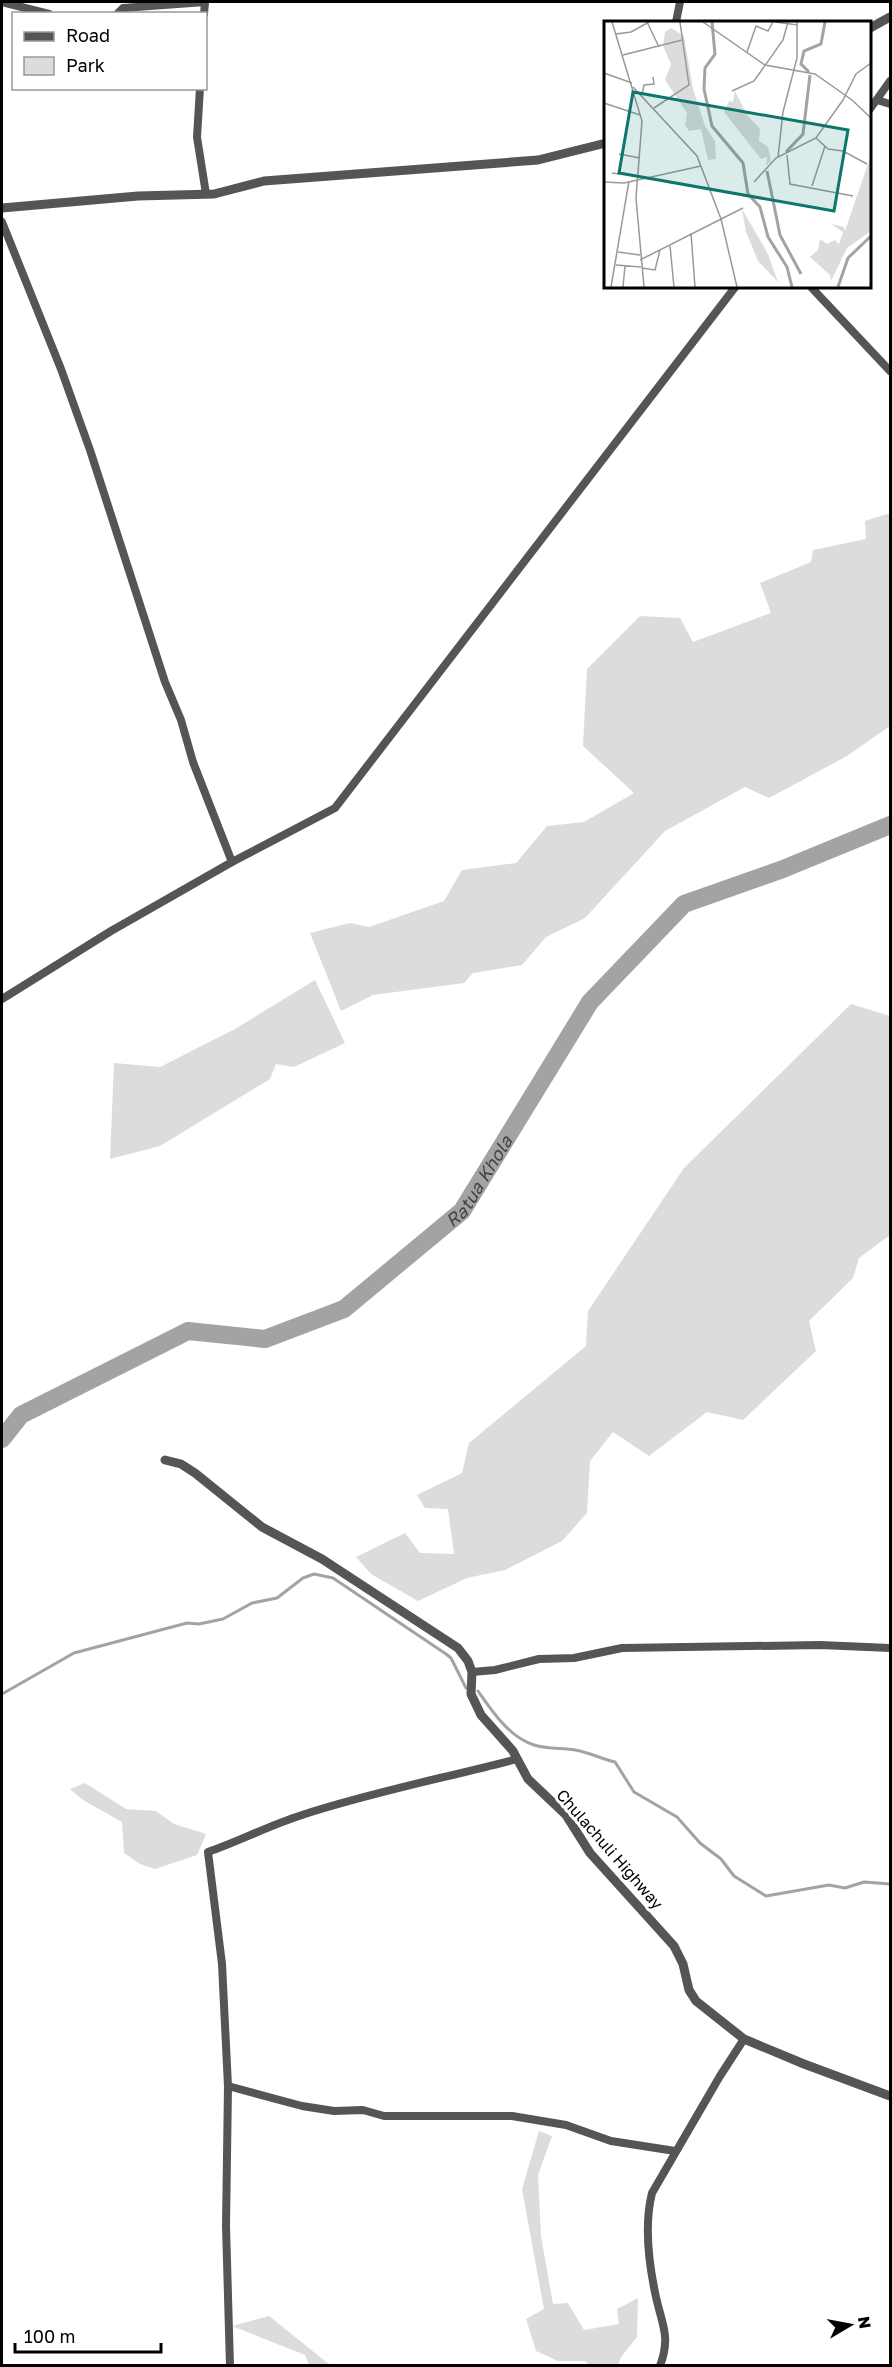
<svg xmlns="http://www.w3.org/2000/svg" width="892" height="2367" viewBox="0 0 892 2367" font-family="'Golos Text',sans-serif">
<rect width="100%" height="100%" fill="#fff"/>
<g fill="#dcdcdc">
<path d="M890 513V726L847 756 769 798 745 787 665 831 585 918 546 937 522 965 473 973 464 983 373 995 341 1011 310 933 350 923 369 927 444 901 462 870 516 863 547 826 584 822 634 793 583 746 587 669 640 616 680 618 693 642 771 613 760 583 811 562 813 550 866 539 865 521Z"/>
<path d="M315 980 345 1043 294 1067 276 1064 270 1079 160 1146 110 1159 114 1063 160 1067 235 1029Z"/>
<path d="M851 1004 890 1016V1235L859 1258 853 1278 809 1321 816 1351 743 1420 707 1412 649 1456 613 1432 590 1461 587 1513 562 1541 505 1570 467 1578 418 1601 371 1574 356 1557 405 1533 420 1553 454 1554 448 1509 425 1508 417 1495 462 1473 469 1443 586 1346 588 1311 684 1168Z"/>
<path d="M85 1783 126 1809 156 1811 174 1824 206 1834 197 1855 155 1869 140 1864 124 1853 122 1822 83 1800 70 1789Z"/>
<path d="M539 2131 552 2136 538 2175 541 2236 553 2304 568 2303 584 2330 619 2324 617 2309 638 2298 637 2337 621 2357 618 2365H590L585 2361H558L536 2351 526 2319 544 2309 522 2189Z"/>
<path d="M269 2316 330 2365H309L305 2355 232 2326Z"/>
</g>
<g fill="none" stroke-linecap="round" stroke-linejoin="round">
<g stroke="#a3a3a3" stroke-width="3">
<path d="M478 1691C492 1711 509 1737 534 1745 547 1749 562 1748 575 1750 588 1752 602 1759 615 1762L634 1792 677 1817 700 1843 721 1859 734 1876 766 1896 829 1885 845 1888 864 1882 890 1884"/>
<path d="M2 1694 74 1653 187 1623 199 1624 223 1619 252 1603 277 1598 303 1578 314 1574 333 1578 446 1654 451 1658 466 1688"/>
</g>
<path stroke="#a3a3a3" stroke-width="18" id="s1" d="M2 1439 21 1415 188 1331 265 1339 344 1309 462 1211 590 1002 684 904 783 869 890 825"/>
<g stroke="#555" stroke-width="8">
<path d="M2 2 49 14"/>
<path d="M117 14 123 8 205 2"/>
<path d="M204 14 205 2"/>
<path d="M676 22 680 2"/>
<path d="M200 88 197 137 206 194"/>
<path d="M877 100 890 104"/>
<path d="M870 109 890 81"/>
<path d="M2 222 61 369 90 450 165 682 181 720 193 762 232 862"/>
<path d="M810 286 890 371"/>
<path d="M2 999 111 931 232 862 335 808 736 286"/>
<path d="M472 1672 495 1670 539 1659 574 1658 622 1648 820 1645 890 1648"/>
<path d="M228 2086 302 2106 334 2111 363 2110 384 2116H512L566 2125 611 2141 675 2151"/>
<path d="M230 2366 226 2226 228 2086 222 1964 208 1852C240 1841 270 1825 302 1815 372 1792 445 1778 517 1759"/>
<path d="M660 2366C671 2336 662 2325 656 2297 649 2265 644 2225 652 2193L720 2076 744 2039"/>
</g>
<g stroke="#555" stroke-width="9">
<path d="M870 28 890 17"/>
<path d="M2 208 138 196 214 194 264 181 538 160 606 143"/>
<path d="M165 1460 181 1464 195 1473 262 1527 322 1559 458 1648 468 1661 472 1672 471 1694 481 1715 513 1751 528 1779 566 1815 590 1853 674 1946 683 1964 689 1990 696 2001 744 2039 804 2064 890 2096"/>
</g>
</g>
<g text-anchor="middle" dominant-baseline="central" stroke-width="6" stroke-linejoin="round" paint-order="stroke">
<g font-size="16" fill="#000" stroke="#fff">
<text transform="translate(610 1849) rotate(49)">Chulachuli Highway</text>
</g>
<g font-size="18" font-style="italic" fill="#444" stroke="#fff">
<text stroke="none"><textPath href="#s1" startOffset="567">Ratua Khola</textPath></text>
</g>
</g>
<g transform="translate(604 21)">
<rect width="267" height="267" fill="#fff"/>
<path d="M67 7 80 15 89 68 101 105 111 120 112 138 104 139 97 108 85 110 81 104 83 92 61 59 67 43 59 25 61 11ZM131 70 143 94 156 108 155 120 164 126 167 140 162 145 163 136 157 138 120 91 125 80 129 81ZM267 134V210L243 227 227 260 226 254 206 236 214 229 216 218 223 223 231 219 235 223 239 211 227 203 240 206 241 210ZM138 188 164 233 174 261 154 240 142 211Z" fill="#dcdcdc"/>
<path fill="none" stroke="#a3a3a3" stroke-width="3" d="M108 1 111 33 101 47 100 68 108 105 139 142 144 173 156 186 164 216 183 246 188 266M205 51 197 43 200 30 217 23 221 1M182 131 199 113 206 54M163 150 176 214 197 253M234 266 244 237 267 215"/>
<path fill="none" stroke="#999" stroke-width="1.5" d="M8 1 38 100 32 177 40 266M43 1 55 26M99 1 161 44 211 53 248 79 267 97M171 1 194 4M12 13 27 11 45 1M143 31 152 5 164 10 169 1M19 34 78 19M0 52 28 62M29 66 93 135 117 198 133 266M128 70 150 60 179 19 184 1M38 74 40 64 50 63 49 56M0 82 36 94M50 87 85 64 76 1M212 117 224 128 239 130 263 143M15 133 36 137M183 134 186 163 249 175M174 136 179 91 193 37V1M8 152 15 153 18 134M0 161 20 162 97 145M150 161 172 137 212 117 239 79 252 53 267 42M208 165 221 125M87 212 91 266M66 225 70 266M14 231 36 234M36 239 139 187M12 244 37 246M38 247 51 249 56 229M7 266 25 160M19 266 21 245"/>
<path fill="#0f766e" fill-opacity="0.15" stroke="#0f766e" stroke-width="3" d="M29 71 244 109 230 190 15 152Z"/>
<rect width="267" height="267" fill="none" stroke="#000" stroke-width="3"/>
</g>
<rect width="892" height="2367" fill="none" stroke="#000000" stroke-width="6"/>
<rect x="12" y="12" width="195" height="78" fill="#ffffff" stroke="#999999" stroke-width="1.5"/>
<rect x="24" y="32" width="30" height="9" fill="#555555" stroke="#999999" stroke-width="1.5"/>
<text x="66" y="42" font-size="18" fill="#000000">Road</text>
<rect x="24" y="57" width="30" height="18" fill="#dcdcdc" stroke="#999999" stroke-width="1.5"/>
<text x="66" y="72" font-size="18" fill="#000000">Park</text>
<g transform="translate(850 2325) rotate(80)" stroke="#ffffff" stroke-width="4.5" paint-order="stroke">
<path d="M0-4.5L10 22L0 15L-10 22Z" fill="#000000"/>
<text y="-9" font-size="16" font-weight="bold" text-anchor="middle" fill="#000000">N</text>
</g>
<path d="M15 2343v9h146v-9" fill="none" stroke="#000000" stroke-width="3"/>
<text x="24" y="2343" font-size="18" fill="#000000" stroke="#ffffff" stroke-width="4.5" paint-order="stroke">100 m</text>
</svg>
